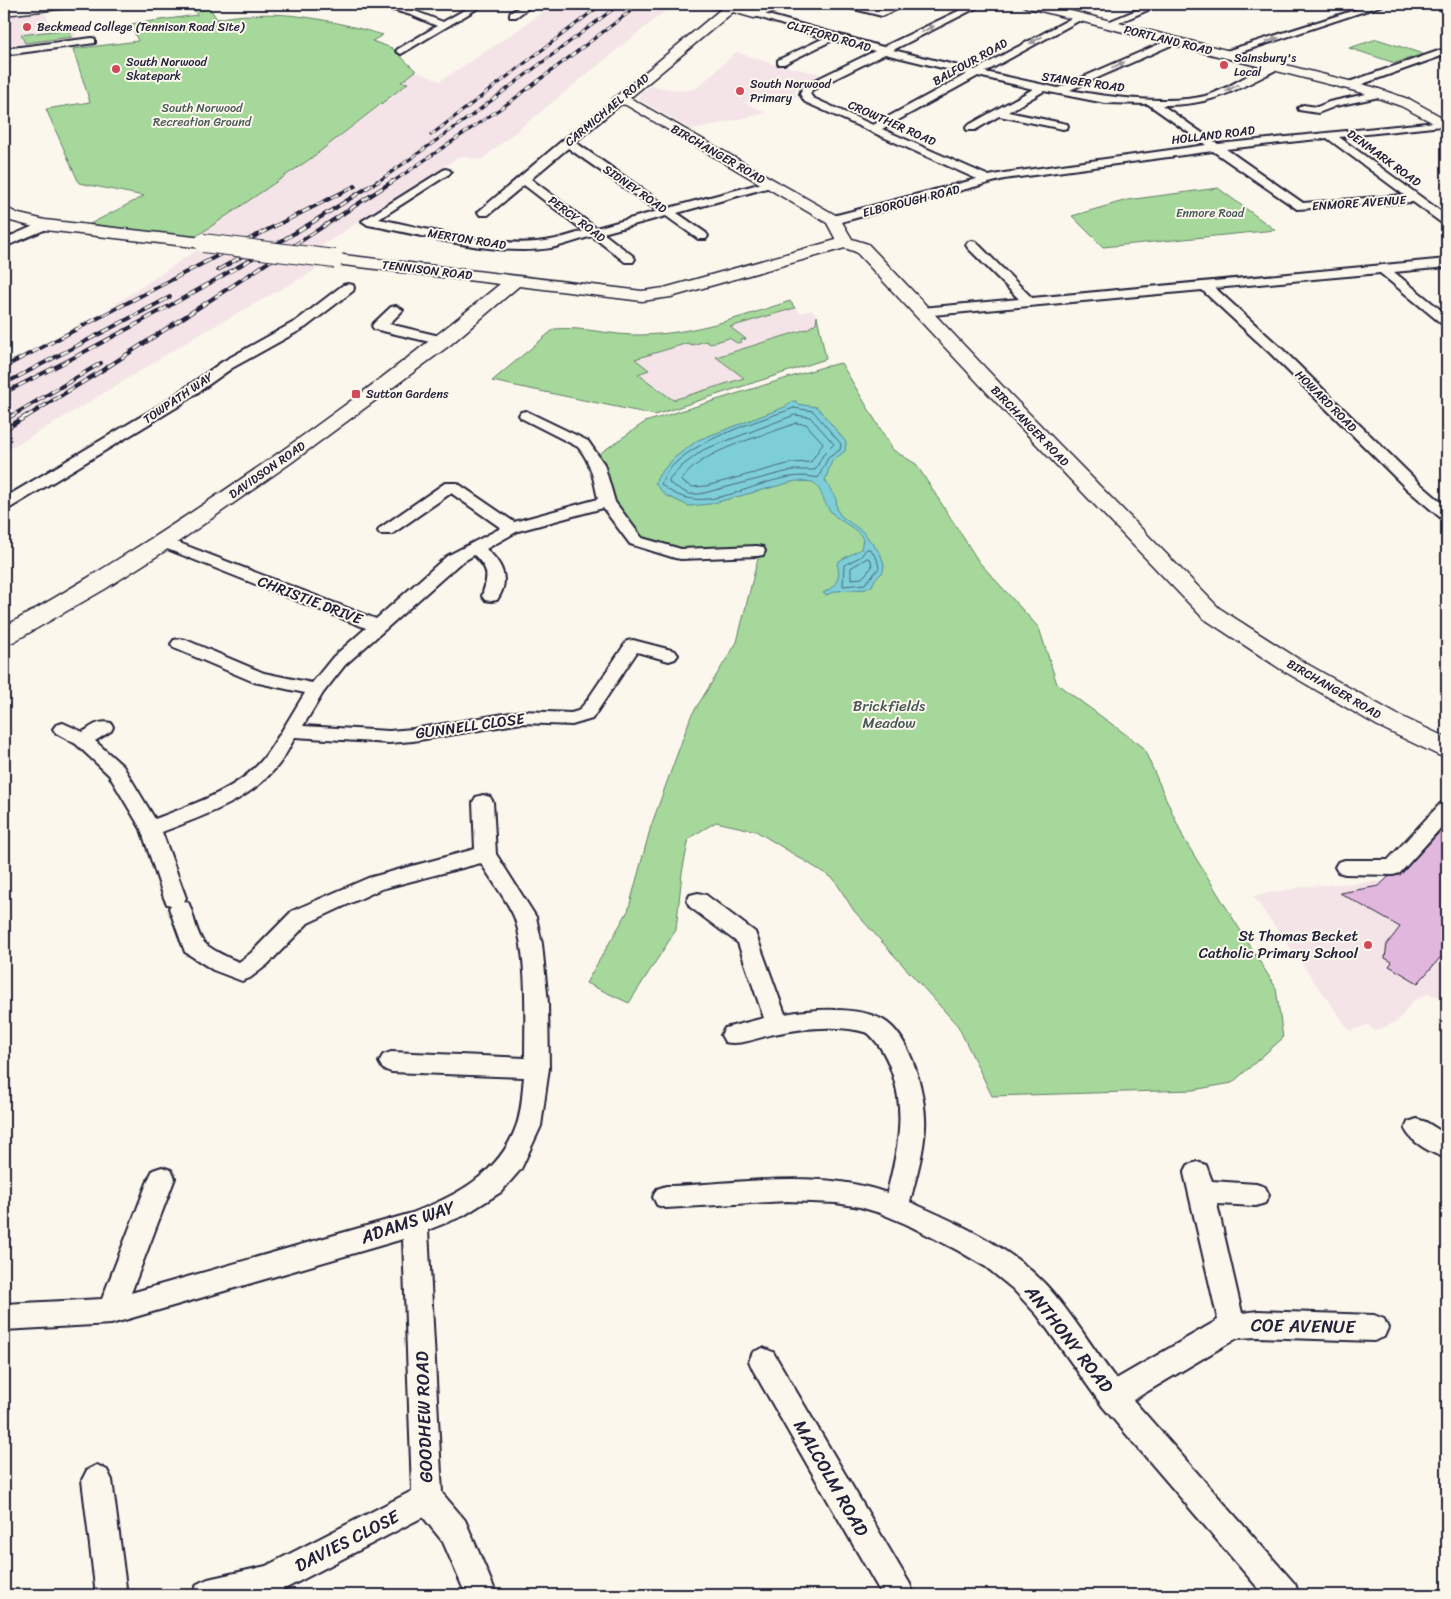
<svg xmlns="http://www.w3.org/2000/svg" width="1451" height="1599" viewBox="0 0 1451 1599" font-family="Sriracha,sans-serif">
<rect width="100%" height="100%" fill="#fbf7ec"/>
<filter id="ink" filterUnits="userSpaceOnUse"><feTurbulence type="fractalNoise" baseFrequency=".02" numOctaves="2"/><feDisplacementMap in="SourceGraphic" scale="10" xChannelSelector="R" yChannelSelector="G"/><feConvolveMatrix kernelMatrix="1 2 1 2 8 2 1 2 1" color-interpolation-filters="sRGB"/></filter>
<g filter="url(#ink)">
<g fill="#f4e4e8">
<path d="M553 4H674L481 160 460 156 317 249 342 254 335 259 195 337 76 410 4 452V364L96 317 200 248 212 237 198 234 310 159 407 84 400 82 416 71 440 81 514 33Z"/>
<path d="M44 9 51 28 72 26 77 38 4 47V14Z"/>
<path d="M736 52 782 67 785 66 821 74 800 86 795 92 797 97 744 102 766 113 692 130 640 100V92L651 86 684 91 697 88Z"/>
<path d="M790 301 800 313 812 310 815 313 826 359 655 415 492 381 554 329 626 335 671 333 707 327Z"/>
<path d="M1447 814V999L1428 994 1413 1001 1398 1021 1375 1031 1368 1025 1350 1031 1253 896 1309 886 1384 881Z"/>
</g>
<g fill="#a5d89a" stroke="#647d6a">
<path d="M190 4H207L217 19C228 17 239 15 251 15 295 11 341 23 383 35L372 41 392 48 416 71 401 82 408 83 310 159 194 238 90 224 144 196 79 183 46 109 90 102 73 49 138 41 131 24 197 15Z"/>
<path d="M69 29 72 37 25 43 21 35Z"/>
<path d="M1377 39 1423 54 1395 63 1349 48Z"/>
<path d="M1218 188 1275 230 1103 247 1072 216 1127 200Z"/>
<path d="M790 301 795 308 730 327 746 339 741 340 742 342 737 343 729 338 710 344 706 341 692 345 688 343 635 359 649 370 638 374 673 400 744 378 716 357 807 329 816 323 817 316 826 359 655 415 492 381 554 329C583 326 612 336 641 335 693 334 741 317 790 301Z"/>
<path d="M841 363 893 450 916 464 979 562 1039 628 1057 684 1143 747 1184 839 1276 988 1283 1038 1232 1083 1193 1090 992 1096 958 1026 854 911 834 879 756 831 716 822 689 838 682 873 676 930 629 1003 586 983 628 911 651 826 691 716 737 642 758 558 757 551 682 552 630 544 599 454 645 422 823 367Z"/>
</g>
<path fill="#7eced8" stroke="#598999" d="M793 401H796L797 404 817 407 846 442 845 451 832 461 825 480 836 499 837 510 841 516 863 532 880 553 884 564 883 572 875 579 872 586 866 589 836 591 826 595 823 593C835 587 842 578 837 564L839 561 861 549 863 539C857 527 841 523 832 513 823 504 823 490 813 482L796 481 710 504 689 506 665 495 655 483 659 475 674 458 698 440 785 407Z"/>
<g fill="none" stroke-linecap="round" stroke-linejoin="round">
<g stroke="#47677a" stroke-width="1">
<path d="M794 408 813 411 841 444 840 450 828 458 818 478C765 465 708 527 661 484 674 444 757 422 794 408Z"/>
<path d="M795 415 810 417 834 444 823 455 815 470H793L700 494H689L669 483V480L682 466 703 450Z"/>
<path d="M796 423 806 424 823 443 811 462 791 463 706 486 692 487 681 481C702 448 761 438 796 423Z"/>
<path d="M867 549H870L877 559 879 568 865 584 843 586 844 565 860 557Z"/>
<path d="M868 558 871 560 872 567 862 578 851 579V568Z"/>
</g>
</g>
<path fill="#e2b7dd" stroke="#22223b" d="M1447 824V950L1418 983 1389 966 1392 962 1385 958 1387 944 1400 927 1340 893 1379 886 1388 877 1401 874Z"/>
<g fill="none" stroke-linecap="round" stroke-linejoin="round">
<defs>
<g id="street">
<path d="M379 4 402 6 443 22 475 4H485L401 54 396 51 398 49 437 26 411 15 380 6Z"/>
<path d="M524 4H534L516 17H510V13Z"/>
<path d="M841 4H855L881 10 898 4H909L882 16 842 6Z"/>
<path d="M973 4H984L893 50 975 70 1079 14 1082 15V19L985 72 1058 88 1173 38 1178 41 1176 43 1070 90C1106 97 1169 105 1205 96 1230 89 1250 71 1275 64L1280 67 1278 69C1236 90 1211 106 1162 105L1218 144 1446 121 1447 123 1446 125 1442 126 1339 137 1447 216V225L1443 224 1413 202 1297 209 1213 151 1004 179 833 224 829 223 827 220 829 217 977 179 805 102 800 94 803 86 875 51 833 40 784 64H778V60L824 38 749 14 751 12H757L883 47ZM885 54 967 74 873 125 813 98 810 94 812 90ZM978 76 1033 89 967 126 966 128 967 130H975L999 116 1063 129 1067 128 1068 126 1067 124 1008 112 1044 91 1105 103 1148 104 1206 145 1004 173 989 176 882 129ZM1327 138 1404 195 1303 203 1226 149Z"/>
<path d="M1151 4H1162L1111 26 1108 27 1103 24Z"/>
<path d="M1275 4H1290C1287 8 1277 8 1275 4Z"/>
<path d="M1374 4H1386L1229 56H1223L1221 54 1223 52Z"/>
<path d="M92 38 95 39V43L4 55V49Z"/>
<path d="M1447 48V54L1354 87H1346L1345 85 1346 83Z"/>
<path d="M1380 91 1385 94 1384 96 1336 106 1318 113 1299 110 1298 108 1303 105 1317 107 1329 102Z"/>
<path d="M619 97 624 100 623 102 575 142 669 208 770 181 776 184 774 186 677 213 706 233 708 236 706 239H698L666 216 603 233 633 256 635 259 633 262H625L592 236C578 240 564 245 551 248 495 257 424 235 368 225L362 221 445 169 449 170 451 172 449 174 379 219C430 229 499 250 551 240 562 238 573 234 584 231L524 185 488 215H480L478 212 563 140ZM568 148 658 211 596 228 531 179Z"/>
<path d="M45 221 49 222 51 225 49 228 4 247V239Z"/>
<path d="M972 241 976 242 1032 298 1447 259V267L1394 272 1447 315V325L1442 324 1380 273 1215 288 1280 347 1419 483 1447 507V520L1441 518 1407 489 1270 353 1202 290 922 316 917 315 915 312 917 309 922 308 1019 299 968 248 966 245 968 242Z"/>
<path d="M348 284 353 285 354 288 353 291 306 327 232 368 177 407 10 508 4 510V498L167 401 222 362 296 321 343 285Z"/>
<path d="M396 306 403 310 389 324 448 338 450 341 443 345 374 329 372 326 374 323 391 307Z"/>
<path d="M526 411 588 441 604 464 615 502 642 538 681 549 757 546 763 547 765 551 763 555 757 556 681 559 675 558 630 544 603 508 518 531 486 549C502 563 511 580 497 600L491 601 485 600 482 596C488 576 490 570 474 555L459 564 345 665 323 693 303 726 389 731 413 729 522 711 571 713 578 711 586 702 627 641 633 640 675 651 678 655 675 659 669 661 637 652 592 719 572 725 522 723 413 741 389 743 295 737C289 748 283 761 274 770 245 803 202 816 162 832L186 898 184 901 188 902C194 914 195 929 202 940 207 948 230 959 239 962L251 953 292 911 368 878 475 849 473 802 476 797 483 795 490 797 493 802 496 854 536 917 542 944 548 1003 549 1068 541 1126 521 1169 501 1192 463 1216 428 1230 442 1493 465 1520 497 1595H466L443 1542 423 1517 273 1595H193L197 1584 208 1579 266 1566 412 1491 403 1239 111 1324 4 1330V1304L102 1299 149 1178 153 1170 162 1167 171 1170 175 1178 131 1293 412 1213C456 1196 499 1174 516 1127 522 1112 522 1093 524 1077L391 1072 383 1069 379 1062 383 1055 391 1052 525 1058C525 1015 528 960 515 919 509 903 490 878 481 863L381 889 308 923 267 965 250 978 242 981 213 970 185 952 169 908 171 905 167 904 164 898 141 829 109 775 76 744 56 733 53 729 56 725 63 723 83 732C92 726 99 720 111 723L113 727 111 731 95 741 123 766 155 819C191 805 238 790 263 759 278 739 291 715 305 693L254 682 174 648 171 644 174 640 180 639 186 640 264 673 312 683 333 657 366 628 157 545 155 542 157 539H169L376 619 447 556 501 528 451 493 392 534H380L378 531 380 528 445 483H457L514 522 598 499C594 480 591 462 578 447L521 418 519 415 521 412Z"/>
<path d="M1447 802V821L1400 873 1393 875 1345 874 1338 872 1335 867 1338 862 1345 860H1388L1440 804Z"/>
<path d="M698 893 706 895 755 932 785 1014C813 1009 858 1006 883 1020 911 1035 927 1098 925 1127 924 1152 916 1177 910 1202 958 1223 1009 1246 1045 1284 1072 1313 1092 1348 1116 1379L1218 1320 1184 1173 1188 1165 1197 1162 1206 1165 1212 1181 1256 1184 1265 1187 1269 1195 1265 1203 1256 1206 1217 1204 1242 1313 1258 1311 1374 1315 1384 1319 1388 1328 1384 1337 1374 1341 1258 1337 1237 1338 1133 1400 1295 1584 1299 1595H1264L1103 1407 1038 1316 1013 1289 986 1267 957 1250 906 1224 880 1213 860 1207 836 1203 787 1201 666 1208 657 1205 653 1197 657 1189 666 1186C739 1184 816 1168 887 1193 897 1153 906 1116 893 1076 888 1059 881 1045 868 1033 839 1024 803 1028 774 1034 759 1037 740 1046 725 1042L721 1035 725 1028 764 1018 738 943 690 907 687 901 690 895Z"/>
<path d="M1417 1119 1426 1122 1447 1135V1158C1433 1154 1411 1143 1405 1129L1408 1122Z"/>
<path d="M763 1348 773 1352 910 1584 914 1595H882L753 1370 749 1361 753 1352Z"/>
<path d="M97 1465 107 1470 112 1480 127 1595H96L82 1480 87 1470Z"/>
</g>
<g id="secondary">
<path d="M710 4H729L753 10 773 4H790L788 7 754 18 733 12 630 98 839 217 852 239 868 244 1010 394 1219 608 1300 660 1396 714 1447 738V758L1438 755 1378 726 1282 670 1203 618 996 402 856 252 845 248 671 297 642 301 519 286 450 345 292 462 171 547 105 589 13 642 4 644V627C179 528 345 412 500 284L335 264 329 263 326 259 329 255 335 254 642 291 664 288 836 240 827 223 626 105 614 103 612 100 721 9 712 7Z"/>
<path d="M4 207 19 214 45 220 203 238 209 239 211 243 209 247 203 248 45 230 7 220 4 219Z"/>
</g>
<g id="primary">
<path d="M36 4H74L68 8 4 15V7Z"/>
<path d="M1023 4H1043L1373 87 1411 100 1447 120V130L1401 106 1363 93 1025 7Z"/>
</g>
</defs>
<use href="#street" stroke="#22223b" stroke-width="4"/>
<use href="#secondary" stroke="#22223b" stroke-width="3"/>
<use href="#primary" stroke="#22223b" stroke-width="3"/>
<use href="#street" fill="#fbf7ec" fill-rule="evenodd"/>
<use href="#secondary" fill="#fbf7ec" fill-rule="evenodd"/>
<use href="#primary" fill="#fbf7ec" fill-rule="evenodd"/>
<defs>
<g id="rail-far2">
<path d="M431 135 602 4"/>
<path d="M376 183 471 116 620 4"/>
<path d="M391 183 510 102 640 4"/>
</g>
<g id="rail-far1">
<path d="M218 270 253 250"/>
<path d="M4 367 267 230 355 186"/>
<path d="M4 384 170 297"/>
<path d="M4 393C133 329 257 259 378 181"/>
<path d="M10 417 101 363"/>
<path d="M26 417 106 368 393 181"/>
</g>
<g id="rail">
<path d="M4 420 12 415"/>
<path d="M4 430 28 415"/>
</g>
</defs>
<use href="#rail-far2" stroke="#22223b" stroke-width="3"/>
<use href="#rail-far1" stroke="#22223b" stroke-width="4"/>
<use href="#rail" stroke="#22223b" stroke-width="4.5"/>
<use href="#rail-far2" stroke="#fbf7ec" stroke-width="2" stroke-dasharray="5.5" stroke-linecap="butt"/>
<use href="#rail-far1" stroke="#fbf7ec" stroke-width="2.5" stroke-dasharray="8" stroke-linecap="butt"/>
<use href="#rail" stroke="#fbf7ec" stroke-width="3" stroke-dasharray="9" stroke-linecap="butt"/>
<defs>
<path id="secondary-bridge" d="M203 243 335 259"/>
</defs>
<use href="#secondary-bridge" stroke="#22223b" stroke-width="20" stroke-linecap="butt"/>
<use href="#secondary-bridge" stroke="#fbf7ec" stroke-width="18"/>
</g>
<defs><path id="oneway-solid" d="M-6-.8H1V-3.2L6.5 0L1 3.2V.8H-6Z" transform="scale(1.25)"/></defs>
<g fill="#99979c">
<use href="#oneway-solid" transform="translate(928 29) rotate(-26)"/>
<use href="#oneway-solid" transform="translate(1036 40) rotate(151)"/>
<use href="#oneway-solid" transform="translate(1272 40) rotate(-18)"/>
<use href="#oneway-solid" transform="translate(1118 65) rotate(-24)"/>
<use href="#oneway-solid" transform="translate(1232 88) rotate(154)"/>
</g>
</g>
<g fill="#d1495b" stroke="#fbf7ec" stroke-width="2">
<circle cx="27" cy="27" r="5"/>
<circle cx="1224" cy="65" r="5"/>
<circle cx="116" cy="69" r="5"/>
<circle cx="740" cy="91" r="5"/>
<rect x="351" y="389" width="10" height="10" rx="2.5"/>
<circle cx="1368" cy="945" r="5"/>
</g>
<g text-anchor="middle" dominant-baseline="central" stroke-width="4" stroke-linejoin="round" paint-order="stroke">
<g font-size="12" fill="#22223b" stroke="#fbf7ec" text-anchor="start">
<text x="37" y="27">Beckmead College (Tennison Road Site)</text>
<text x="1234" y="58">Sainsbury's<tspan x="1234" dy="14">Local</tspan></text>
<text x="126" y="62">South Norwood<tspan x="126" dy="14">Skatepark</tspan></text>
<text x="750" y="84">South Norwood<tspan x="750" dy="14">Primary</tspan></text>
<text x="366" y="394">Sutton Gardens</text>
</g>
<g font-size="12" fill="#22223b" stroke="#fbf7ec">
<text transform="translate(829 36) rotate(16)">CLIFFORD ROAD</text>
<text transform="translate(1168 40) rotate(14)">PORTLAND ROAD</text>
<text transform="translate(970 62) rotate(-29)">BALFOUR ROAD</text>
<text transform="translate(1083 82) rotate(8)">STANGER ROAD</text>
<text transform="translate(607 110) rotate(-40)">CARMICHAEL ROAD</text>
<text transform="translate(892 123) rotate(24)">CROWTHER ROAD</text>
<text transform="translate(1213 135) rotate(-7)">HOLLAND ROAD</text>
<text transform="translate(718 154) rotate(30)">BIRCHANGER ROAD</text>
<text transform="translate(1384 158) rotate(36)">DENMARK ROAD</text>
<text transform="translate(635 189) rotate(35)">SIDNEY ROAD</text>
<text transform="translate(911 201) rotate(-14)">ELBOROUGH ROAD</text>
<text transform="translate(1359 203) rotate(-4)">ENMORE AVENUE</text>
<text transform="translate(577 219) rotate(37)">PERCY ROAD</text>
<text transform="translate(467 239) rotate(9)">MERTON ROAD</text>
<text transform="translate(427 270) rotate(7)">TENNISON ROAD</text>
<text transform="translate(178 398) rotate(-34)">TOWPATH WAY</text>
<text transform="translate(1326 401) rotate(45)">HOWARD ROAD</text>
<text transform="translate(1030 426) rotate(46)">BIRCHANGER ROAD</text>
<text transform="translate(267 470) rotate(-35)">DAVIDSON ROAD</text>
<text transform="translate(1334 689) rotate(30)">BIRCHANGER ROAD</text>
</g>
<g font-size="12" fill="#495958" stroke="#fbf7ec">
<text x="202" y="108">South Norwood<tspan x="202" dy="14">Recreation Ground</tspan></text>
<text x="1210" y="213">Enmore Road</text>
</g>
<g font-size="15" fill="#22223b" stroke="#fbf7ec">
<text transform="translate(310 600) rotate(21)">CHRISTIE DRIVE</text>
<text transform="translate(470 726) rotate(-8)">GUNNELL CLOSE</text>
</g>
<g font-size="15" fill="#495958" stroke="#fbf7ec">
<text x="889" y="706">Brickfields<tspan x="889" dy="17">Meadow</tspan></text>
</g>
<g font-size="15" fill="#22223b" stroke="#fbf7ec" text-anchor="end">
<text x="1358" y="936">St Thomas Becket<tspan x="1358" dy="17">Catholic Primary School</tspan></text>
</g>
<g font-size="18" fill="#22223b" stroke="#fbf7ec">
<text transform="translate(408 1222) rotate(-19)">ADAMS WAY</text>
<text transform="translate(1303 1326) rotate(1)">COE AVENUE</text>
<text transform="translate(1069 1339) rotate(52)">ANTHONY ROAD</text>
<text transform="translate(424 1417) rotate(-92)">GOODHEW ROAD</text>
<text transform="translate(831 1478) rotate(60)">MALCOLM ROAD</text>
<text transform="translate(347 1541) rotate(-27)">DAVIES CLOSE</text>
</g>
</g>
<rect width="1451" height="1599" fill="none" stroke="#fbf7ec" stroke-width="20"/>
<rect x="10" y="10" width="1431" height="1579" fill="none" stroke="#22223b" stroke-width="2" filter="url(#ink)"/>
</svg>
